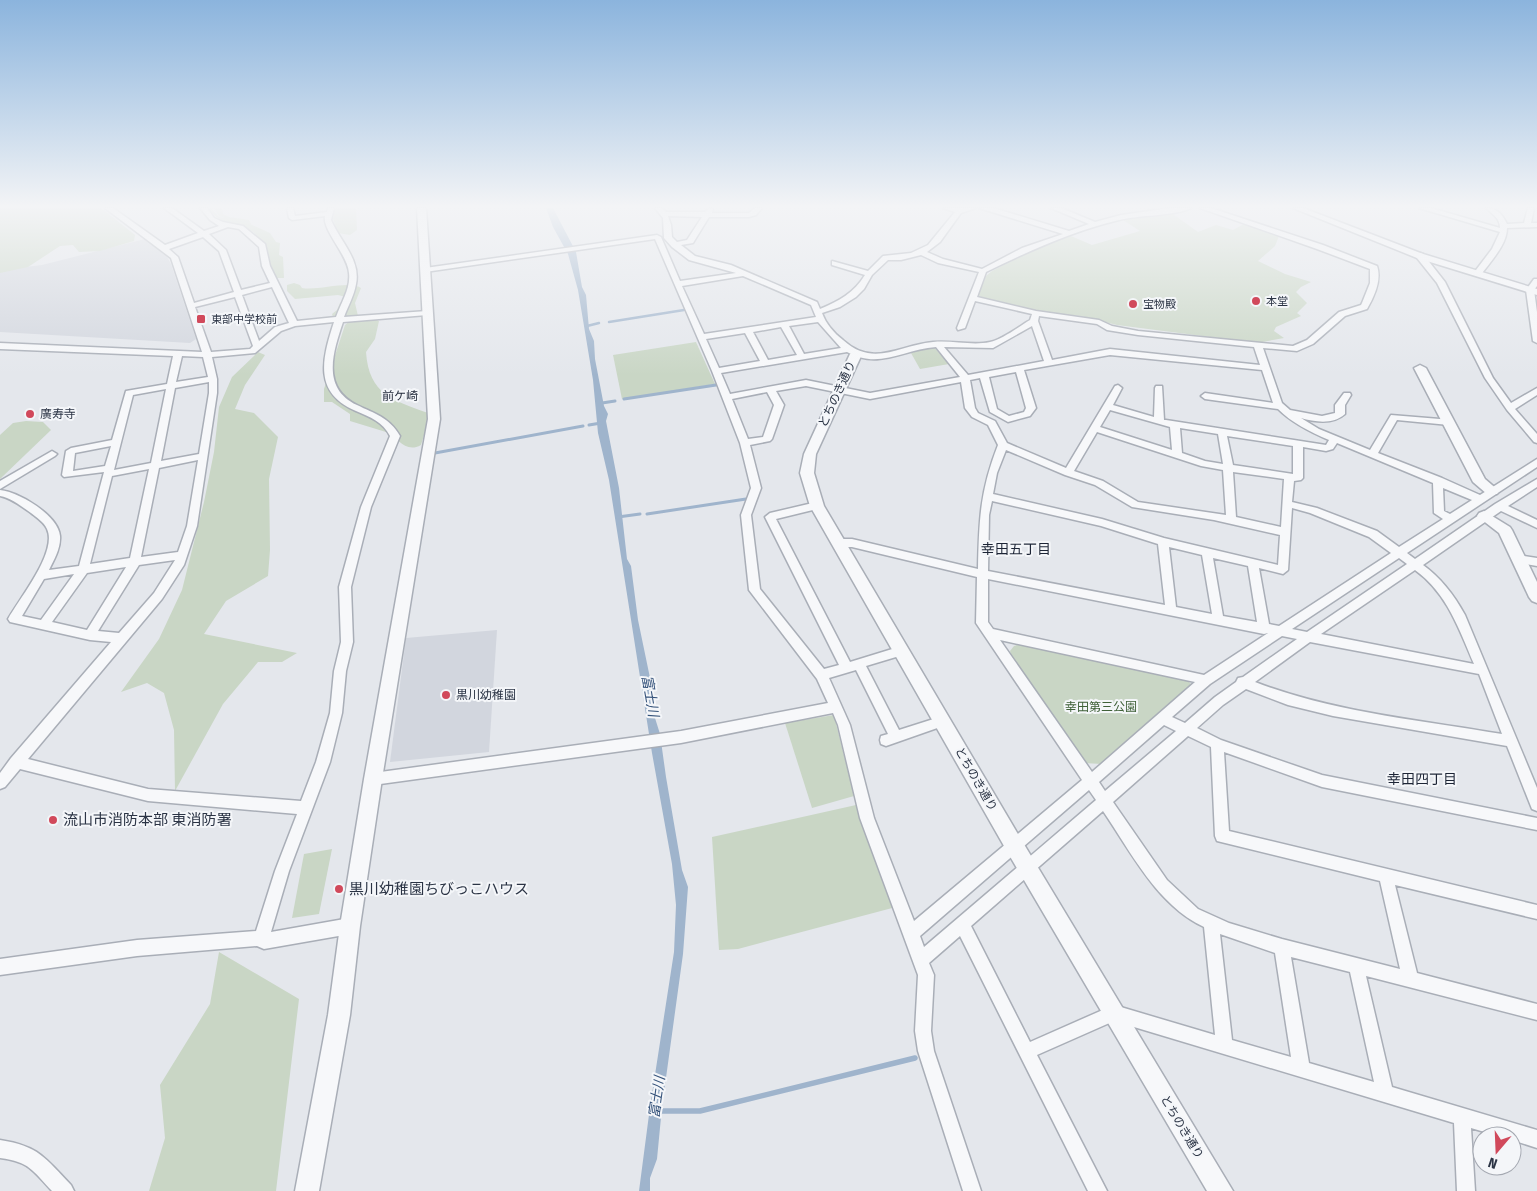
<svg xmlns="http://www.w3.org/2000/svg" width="1537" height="1191" viewBox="0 0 1537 1191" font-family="'Fira Sans Condensed','Noto Sans JP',sans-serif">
<rect width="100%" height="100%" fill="#e4e7ec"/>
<g fill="#d2d6de">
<path d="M145 239 167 257 171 264 196 339 190 343 0 332V270L42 265Z"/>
<path d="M497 630 489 752 390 762 406 638Z"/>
</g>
<g fill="#c9d6c5">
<path d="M0 208H101L135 235 134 241 100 251 79 252 73 245 60 246 28 267 0 273Z"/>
<path d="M207 208H211L219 217 225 218 219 216 214 208H222L223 214 229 217 249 220 251 224H250L270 233 276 242 280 243 279 255 283 257 284 278H276C270 267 269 252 262 242 253 227 241 227 226 222 218 219 213 214 207 208Z"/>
<path d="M335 208H356L357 230 350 235 338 233 333 219Z"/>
<path d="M1170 212 1198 232 1216 225 1233 230 1244 224 1279 236 1275 246 1258 261 1285 274 1311 282 1301 287 1296 292 1307 303 1297 313 1301 316 1276 327 1274 331 1284 338 1257 343 1117 325 1081 316 1033 311 978 296 986 276 992 271 1036 249 1071 236 1092 245 1140 231 1123 220Z"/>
<path d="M294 283 300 285 302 288C318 291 349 280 361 288L355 303 358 316 333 317 332 314 337 310 340 303 346 300V297L338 295 295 299 287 291V285Z"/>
<path d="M374 319 379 321 375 339 366 352C369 395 393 400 428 413L427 425 421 445C405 454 398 437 386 432 374 428 362 425 350 421V414L332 402H324V389L345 325 350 321Z"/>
<path d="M696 342 715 384 622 399 613 355Z"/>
<path d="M933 346 949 364 920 369 911 353Z"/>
<path d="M258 352 265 355 245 385 235 409 254 413 278 437 269 479 270 550 268 576 226 601 204 634 297 653 282 662H258L223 704 175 791 174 730 164 693 147 683 121 692 159 639 182 590 204 502 214 452 219 407 232 377Z"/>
<path d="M26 421 43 422 51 430 0 479V435L13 423Z"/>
<path d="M1021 644 1186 679 1192 685 1102 764 1083 763 1012 658 1010 651 1014 646Z"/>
<path d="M834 715 854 796 812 808 785 723Z"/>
<path d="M856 805 896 907 738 949 719 950 712 837Z"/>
<path d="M332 849 319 914 292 918 304 854Z"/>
<path d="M219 952 299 999 276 1191H149L165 1138 160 1085 210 1004Z"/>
</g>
<path fill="#9fb4cc" d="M546 208H553L576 252 582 287 586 295 589 329 594 341 595 359 604 406 608 414 606 421 619 488 627 559 631 566 638 620 655 702V718L660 734 666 777 682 870 688 887 683 954 662 1107 657 1159 650 1178V1191H639L650 1107 674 952 676 905 672 864 652 753 609 480 598 433 593 380 578 290 568 254 553 227Z"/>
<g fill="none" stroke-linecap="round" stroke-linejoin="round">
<g stroke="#9fb4cc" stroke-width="2.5">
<path d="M609 322 684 310"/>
<path d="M587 326 599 323"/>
</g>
<g stroke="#9fb4cc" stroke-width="3">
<path d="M624 399 716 385"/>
<path d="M602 403 615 401"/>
<path d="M589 425 601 423"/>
<path d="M435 453 583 426"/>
<path d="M647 514 746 499"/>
<path d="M618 517 640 514"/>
</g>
<path stroke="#9fb4cc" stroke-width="5.5" d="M658 1111H700L915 1058"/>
<defs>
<g id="minor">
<path d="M105 208H113L165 245 198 233 164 208H172L204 231 219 226 210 220 200 208H207L214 218 223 222 243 226 265 244 270 266 297 321 336 317C341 303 351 288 349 273 348 255 322 230 325 216L292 220 289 218 287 208H293L295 216 327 212 328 208H334L331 220C340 241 361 260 356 284 354 296 348 306 344 317L427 311 431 313 427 315 343 322C333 352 321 388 357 405 375 414 389 417 400 436L371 507 351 587 353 642 346 671 342 713 330 762 289 871 271 932 350 918 355 921 358 926 355 931 350 934 264 949 257 946 137 956 0 975V959L137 940 256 931 275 871 297 814 148 801 20 769 5 787 0 789V773L11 758 111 642 90 640 10 622 8 619C19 599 58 552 47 529 44 522 36 517 31 513 21 506 11 498 0 496V490C19 492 58 515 60 536 61 548 54 560 49 570L79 566 104 472 64 477 62 475 66 451 71 448 112 440 126 391 167 384 173 356 0 349V343L202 352 171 258ZM228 227 239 229 259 247 262 266 270 283 241 290 226 250 209 234ZM203 237 219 251 234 292 194 303 178 257 169 249ZM272 287 289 323 275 327 259 341 242 295ZM235 297 253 346 250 349 211 352 195 307ZM334 322C322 359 313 393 356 411 370 417 383 422 390 436L361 507 339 587 341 642 334 671 330 713 316 762 301 801 148 789 28 759 162 599 184 565 197 526 217 393V379L212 357 255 353 281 331 295 326ZM182 356 203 357 208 377 176 382ZM209 382V393L199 454 161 461 175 388ZM166 389 151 463 114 470 133 395ZM111 446 105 466 73 471 75 453ZM198 460 187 526 178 552 141 557 159 468ZM149 469 130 558 90 564 112 476ZM175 560 154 593 119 633 98 631 139 565ZM126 567 87 630 52 622 87 573ZM74 574 41 620 22 616 44 579Z"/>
<path d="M655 208H662L666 212H705L708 209 712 208 713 210 712 213H749L755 208H762L756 215 749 217H709L693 243 681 245 695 256 731 265 817 302 820 309C839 301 854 293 865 275L832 265V261L868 271 883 256 911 253 928 245 955 212 943 208H976L961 213 940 242 927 252 943 259 982 269 1022 248 1063 234 979 208H993L1010 213 1069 231 1089 224 1051 208H1061L1095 222 1121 215 1170 208H1191C1176 216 1138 215 1119 220 1073 231 1029 251 986 272L977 297 1036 311 1099 320 1112 326 1138 331 1293 346 1307 340 1339 312 1361 305 1362 303 1370 283V269L1317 249 1200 208H1211L1323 245 1377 266C1382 280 1374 297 1367 309L1345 316 1313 344 1297 351 1263 348 1282 403 1290 410 1322 416 1335 413V405L1344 393H1350L1351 395 1345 405V414C1333 425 1315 422 1301 418L1319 429 1370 450 1391 415 1452 420 1454 422 1449 425 1397 420 1378 453 1442 478 1480 495 1537 459V467L1407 553 1415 559 1495 504 1537 479V487L1508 506 1537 520V528L1501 511 1423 565C1441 578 1454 595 1465 615L1537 788V811L1532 809 1507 746 1333 716 1288 705 1246 689 1223 705 1197 728 1221 740 1322 775 1537 818V830L1322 787 1224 752 1229 831 1537 905V919L1395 885 1417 973 1537 1004V1020L1366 976 1392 1087 1537 1130V1148L1512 1140V1136H1498L1471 1128 1475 1191H1457L1454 1123 1114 1021 1037 1055 1107 1191H1088L960 936 929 963 934 975 931 1031 934 1051 981 1191H963L918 1051 915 1031 918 975 860 818 838 725 833 713 681 743 373 785 368 783 366 779 368 775 373 773 681 731 828 703 817 679 749 590 741 515 751 488 740 443 712 371 655 239 425 272 421 270 425 268 657 235 661 237 680 281 736 273 689 260 672 247 664 238 663 218ZM668 216 702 217 687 240 677 242 672 237 671 225ZM921 255 938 263 979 272 957 328 958 330 965 328 975 301 1032 314 1030 320C1020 326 1001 340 990 342 972 346 952 340 933 342 899 345 874 368 843 340 834 333 826 324 822 313L840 307 856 297 864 289 872 275 888 260H901ZM743 276 811 305 816 317 704 334 682 286ZM1039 316 1097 324 1107 330 1138 335 1254 347 1260 365 1110 349 1052 360 1038 321ZM818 322 841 348 804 354 789 326ZM1032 326 1044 361 968 375 944 347 993 348ZM781 327 797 355 768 360 753 332ZM745 333 760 361 719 368 706 339ZM936 347 960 377 870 393 806 380 730 394 721 373 847 352C879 370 904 349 936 347ZM1110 355 1262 370 1273 403 1205 393 1201 396 1205 399 1278 409C1292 423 1310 432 1329 440L1326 445 1166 420H1164L1162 386H1156L1155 388 1154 417 1113 405 1122 388 1118 385 1115 386 1066 468 1007 443 995 421 978 413 975 408 970 380 980 378 990 412 1008 422 1030 416 1036 408 1024 370ZM1016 372 1026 408 1024 412 1009 416 997 409 989 377ZM961 382 965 408 972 417 988 425 998 445C980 491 979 520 978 569L852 539H840L835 543 840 547H852L977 577 976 623 1082 780 914 921 874 818 850 725 829 678 856 670 888 734 881 736 880 740 881 744 886 746 943 726 947 725 949 721 947 717 943 716 899 730 866 666 906 654 908 651 906 648 902 646 850 662 776 519 821 508 822 506 821 504 817 502 770 513 765 517 839 665 824 669 760 589 751 515 761 488 750 445 770 441 772 439 784 405 776 391 806 386 870 399ZM767 392 774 405 763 437 748 439 732 399ZM1110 410 1170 427 1172 450 1100 427ZM1180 428 1218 434 1223 464 1205 461 1182 453ZM1097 432 1201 466 1223 470 1226 515 1138 502 1103 481 1074 471ZM1227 436 1293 446V474L1233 465ZM1337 443 1433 483 1434 513 1443 519 1399 547 1377 531 1317 508 1292 502 1294 481 1301 480 1303 478V447L1326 451 1333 449ZM1006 450 1065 475 1095 485 1132 507 1214 520 1280 535 1278 565 1164 538 1102 519 993 494 997 473ZM1233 472 1284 479 1281 527 1236 517ZM1443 488 1472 500 1450 514 1444 511ZM992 501 1101 526 1158 544 1165 605 988 571 989 515ZM1292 508 1310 513 1369 537 1391 553 1279 626 1269 624 1259 568 1283 574 1288 570ZM1169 547 1202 555 1212 614 1176 607ZM1213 558 1248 566 1257 622 1223 616ZM1399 558 1407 564 1307 632 1292 629ZM1415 570C1447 593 1459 629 1474 664L1321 634ZM988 579 1264 634 1268 633 1204 675 993 629 988 622ZM1282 636 1297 639 1243 677 1238 678 1236 682 1215 697 1185 723 1172 717 1210 684ZM1000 640 1195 682 1092 772ZM1310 642 1479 674 1502 734C1419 720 1333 712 1255 682ZM1164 725 1176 731 1105 791 1099 782ZM1188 736 1211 747 1215 836 1217 841 1380 881 1400 969 1282 939 1229 923 1198 909 1167 880 1113 802ZM1089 790 1096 800 924 947 920 936ZM1103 811C1131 852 1157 905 1204 927L1215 1035 1114 1005 1030 1042 971 926ZM1220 934 1275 953 1291 1057 1232 1040ZM1291 957 1350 972 1374 1082 1309 1063Z"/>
<path d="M1293 208H1303L1423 254 1445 282 1493 378 1511 403 1537 388V395L1515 409 1537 434V443L1534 442 1507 410 1485 378 1437 283 1417 258Z"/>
<path d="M1419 208H1431L1500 228C1500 218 1493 215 1486 208 1497 208 1502 214 1507 224L1524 223 1528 208H1534L1531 223H1537V227L1507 228C1507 245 1490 262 1480 276H1477L1473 274 1492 249 1500 232Z"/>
<path d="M1534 279H1537V286L1534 290 1537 312V343L1533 341 1526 290Z"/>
<path d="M52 451 57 454 55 456 0 489V481Z"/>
<path d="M1518 555 1537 558V566L1514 562 1513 559 1514 556Z"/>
<path d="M0 1140C39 1146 45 1158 71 1185L74 1191H52C32 1170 30 1162 0 1158Z"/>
</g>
<g id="tertiary">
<path d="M417 208H426L440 419 382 779 360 926 350 1015 319 1191H295L328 1015 340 926 364 779 428 419Z"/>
<path d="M1420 253 1537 289V295L1417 258 1415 256Z"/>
<path d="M856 351 862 354 816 454 814 473 824 506 1022 841 1233 1191H1207L1008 853 810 506 800 473 804 454 850 354Z"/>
<path d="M1420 365 1426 368 1485 479 1499 491 1497 494H1487L1473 482 1414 368Z"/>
<path d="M1484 511 1510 527 1512 530 1537 582V603L1532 601 1529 597 1499 533 1477 516 1479 513Z"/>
</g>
</defs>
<use href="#minor" stroke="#a9aeb7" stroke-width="3"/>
<use href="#tertiary" stroke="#a9aeb7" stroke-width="3"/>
<use href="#minor" fill="#f7f8fa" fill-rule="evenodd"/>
<use href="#tertiary" fill="#f7f8fa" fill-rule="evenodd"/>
</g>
<linearGradient id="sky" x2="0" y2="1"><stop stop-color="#8bb4dd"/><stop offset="0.55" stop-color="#f3f4f6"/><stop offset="1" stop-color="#f3f4f6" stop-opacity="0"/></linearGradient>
<rect width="1537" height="375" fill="url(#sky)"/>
<g fill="#d1495b" stroke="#f4f6f9" stroke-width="2">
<circle cx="1256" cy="301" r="5"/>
<circle cx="1133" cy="304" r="5"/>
<rect x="196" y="314" width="10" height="10" rx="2.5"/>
<circle cx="30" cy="414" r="5"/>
<circle cx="446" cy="695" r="5"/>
<circle cx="53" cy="820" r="5"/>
<circle cx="339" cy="889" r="5"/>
</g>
<g text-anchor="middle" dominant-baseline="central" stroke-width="4" stroke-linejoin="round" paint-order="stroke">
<g font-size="11" fill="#2b3445" stroke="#f4f6f9" text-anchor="start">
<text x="1266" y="301">本堂</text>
<text x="1143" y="304">宝物殿</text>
<text x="211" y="319">東部中学校前</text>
</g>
<g font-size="12" fill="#2b3445" stroke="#f4f6f9">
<text transform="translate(837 394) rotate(-65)">とちのき通り</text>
<text transform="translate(976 779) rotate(60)">とちのき通り</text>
<text transform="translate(1182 1127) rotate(59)">とちのき通り</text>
</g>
<g font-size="12" fill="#1d2536" stroke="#f4f6f9">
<text x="400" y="396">前ケ崎</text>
</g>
<g font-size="12" fill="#2b3445" stroke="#f4f6f9" text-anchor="start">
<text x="40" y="414">廣寿寺</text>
<text x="456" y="695">黒川幼稚園</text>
</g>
<g font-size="12" fill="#3f6138" stroke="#f4f6f9">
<text x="1101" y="707">幸田第三公園</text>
</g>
<g font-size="14" fill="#1d2536" stroke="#f4f6f9">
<text x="1016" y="549">幸田五丁目</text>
<text x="1422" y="779">幸田四丁目</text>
</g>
<g font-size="14" font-style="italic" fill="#34527a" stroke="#f4f6f9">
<text transform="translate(650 696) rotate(80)">富士川</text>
<text transform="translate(657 1097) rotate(-82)">富士川</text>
</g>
<g font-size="15" fill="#2b3445" stroke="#f4f6f9" text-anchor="start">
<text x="63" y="820">流山市消防本部 東消防署</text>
<text x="349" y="889">黒川幼稚園ちびっこハウス</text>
</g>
</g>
<g transform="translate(1497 1151) rotate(199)"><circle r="24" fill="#f4f6f9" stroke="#a4a8b1"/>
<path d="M0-4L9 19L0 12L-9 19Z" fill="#d1495b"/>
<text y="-8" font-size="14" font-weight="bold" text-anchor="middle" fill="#2b3445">N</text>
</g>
</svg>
